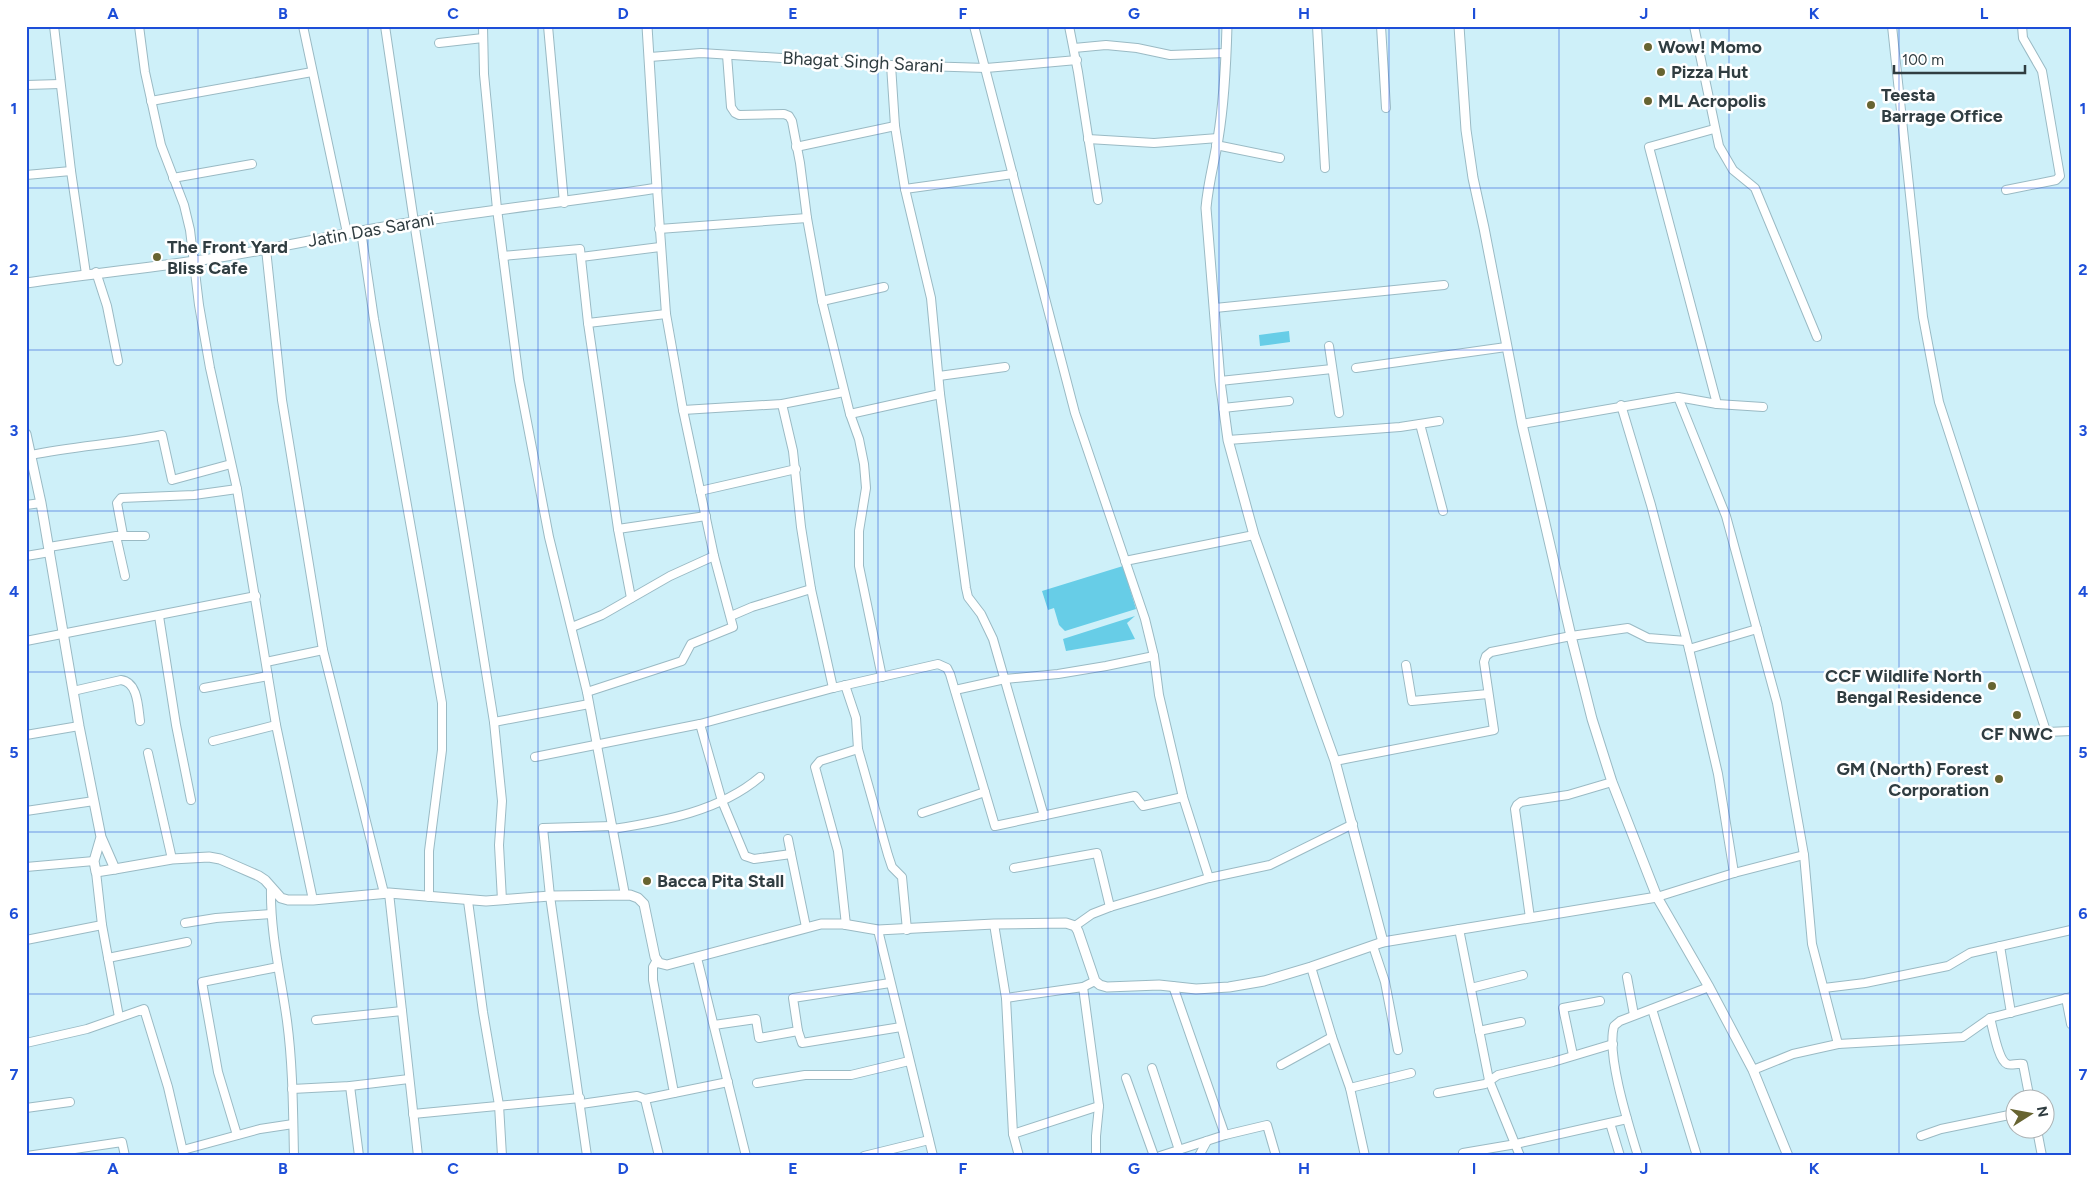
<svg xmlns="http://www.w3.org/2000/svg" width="2097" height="1182" viewBox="0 0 2097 1182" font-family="Figtree,sans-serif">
<rect width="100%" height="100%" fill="#cef0f9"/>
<g fill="#67cde7">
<path d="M1289 331 1290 342 1260 346 1259 335Z"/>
<path d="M1123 566 1136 609 1065 631 1059 625 1054 608 1048 610 1042 591Z"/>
<path d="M1135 616 1127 623 1135 639 1066 651 1063 639Z"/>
</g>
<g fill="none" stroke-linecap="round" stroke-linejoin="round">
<defs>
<g id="minor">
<path d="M54 26 71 171 86 274"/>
<path d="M139 26 145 72 161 145 184 205 190 230 199 305 210 368 237 489 276 725 313 900"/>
<path d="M303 26 347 233"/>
<path d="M385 26 414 222 494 722 502 801 499 845 502 900"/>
<path d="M483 26 484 74 497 209 519 380 549 537 587 692 625 895"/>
<path d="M548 26 564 203"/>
<path d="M974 26 1075 413 1145 619 1154 656 1159 695 1183 797 1209 878"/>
<path d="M1069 26 1078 72 1098 200"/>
<path d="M1317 26 1325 168"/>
<path d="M1381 26 1386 108"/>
<path d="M1694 26 1719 146 1733 170 1755 188 1817 337"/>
<path d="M1892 26 1923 317 1939 402 2045 728 2047 732 2071 731"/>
<path d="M439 43 483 38"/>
<path d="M1074 48 1106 45 1137 48 1170 55 1226 53"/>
<path d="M727 55 731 107 735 113 739 115 784 114 789 116 792 121 800 163 807 218 822 301 850 414 859 439 864 464 866 488 859 531V566L882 677"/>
<path d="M650 57 701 53 891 65 986 68 1077 60"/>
<path d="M891 65 895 126 905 189 931 298 940 394 966 588 968 597 981 614 993 639 1044 816"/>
<path d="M26 85 60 84"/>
<path d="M151 101 312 72"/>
<path d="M1714 129 1649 147 1717 404"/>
<path d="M1088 139 1154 143 1218 138"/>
<path d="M1216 145 1280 158"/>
<path d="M796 147 895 126"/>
<path d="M26 175 71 171"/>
<path d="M173 178 252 164"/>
<path d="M905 189 1013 174"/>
<path d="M2006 190 2056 180 2060 176 2042 71 2023 38 2022 26"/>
<path d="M659 229 807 218"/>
<path d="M361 231 374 319 442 703V750L429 851V897"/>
<path d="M266 249 282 400 323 650 384 893"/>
<path d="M503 256 580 249 588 323 618 529 706 516"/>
<path d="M581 257 660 247"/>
<path d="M96 272 107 306 118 361"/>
<path d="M822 301 884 287"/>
<path d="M1215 308 1444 285"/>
<path d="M588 323 666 314"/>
<path d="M1329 346 1339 413"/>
<path d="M1356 368 1506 347"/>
<path d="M939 376 1005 367"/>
<path d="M1220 381 1332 369"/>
<path d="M1678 397 1717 404 1763 407"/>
<path d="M782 404 793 451 801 527 811 589 833 688"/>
<path d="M1621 405 1651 505 1689 649 1718 774 1734 873"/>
<path d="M1223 408 1289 401"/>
<path d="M683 410 782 404 844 392"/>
<path d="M850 414 940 394"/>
<path d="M1420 424 1443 511"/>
<path d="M1522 424 1678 397 1726 516 1777 703 1804 855 1812 944 1838 1044"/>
<path d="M1228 440 1400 427 1439 421"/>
<path d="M31 455C74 446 119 444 162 435L172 480 231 464"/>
<path d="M700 491 796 469"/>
<path d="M26 505 41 503"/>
<path d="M618 529 631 598"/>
<path d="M123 535 117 503 121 498 194 495 237 489"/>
<path d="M118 536H145"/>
<path d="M49 547 116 536 125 576"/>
<path d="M26 556 50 552"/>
<path d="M1125 561 1254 535"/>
<path d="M159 616 176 725 191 800"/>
<path d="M731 616 752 607 811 589"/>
<path d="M572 627 602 615 670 576 714 556"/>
<path d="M26 641 256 596"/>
<path d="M1689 649 1757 629"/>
<path d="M266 662 323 650"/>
<path d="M1406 665 1412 701 1488 694"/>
<path d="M845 685 856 718 858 749 888 855 892 867 902 877 907 930"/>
<path d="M204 688 268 676"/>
<path d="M955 690 1005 679 1058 674 1106 666 1154 656"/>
<path d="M73 691 121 680C138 682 138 707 140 721"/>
<path d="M587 692 682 661 691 644 733 627 714 556 683 410 666 314 657 188"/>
<path d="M494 722 589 704"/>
<path d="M700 724 722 801 745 856 754 859 791 854 806 927"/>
<path d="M26 735 79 726"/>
<path d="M213 741 276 725"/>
<path d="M148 753 172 859"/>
<path d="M535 757 700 724 833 688 938 664 947 668 950 674 995 826 1135 796 1143 806 1183 797"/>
<path d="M1335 761 1494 730 1484 662 1486 656 1491 652 1571 636 1628 628 1648 638 1686 641"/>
<path d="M26 811 94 801"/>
<path d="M922 813 985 792"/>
<path d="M613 829C664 821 720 811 760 777"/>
<path d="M788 839 791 854"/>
<path d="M26 867 94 861"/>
<path d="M1014 868 1097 853 1110 907"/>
<path d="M96 872 102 925 119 1017"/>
<path d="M271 888C270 933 281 977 287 1021 293 1066 293 1111 294 1156"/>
<path d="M389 893 418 1156"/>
<path d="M1657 897 1734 873 1804 855"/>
<path d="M468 901 483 1012 499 1105 502 1156"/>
<path d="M1530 918 1515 809 1517 805 1521 802 1568 795 1612 782"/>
<path d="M185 923 216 918 271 914"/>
<path d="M994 924 1006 998 1013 1134 1019 1156"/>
<path d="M846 925 838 851 815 767 820 761 858 749"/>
<path d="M1075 926 1092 914 1110 907 1209 878 1270 865 1353 824"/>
<path d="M1459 929 1489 1080 1520 1156"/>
<path d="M878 930 933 1156"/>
<path d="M26 940 102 925"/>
<path d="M1373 946 1385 982 1398 1050"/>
<path d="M2000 946 2011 1013"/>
<path d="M108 958 187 942"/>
<path d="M697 958 746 1156"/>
<path d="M1311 967 1332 1037 1350 1088 1365 1156"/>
<path d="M1627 977 1634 1015"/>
<path d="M890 983 793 998 798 1031 802 1043 901 1027"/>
<path d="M1173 986 1225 1135"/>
<path d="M1083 987 1099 1106 1096 1136V1156"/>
<path d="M1471 988 1523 975"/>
<path d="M1824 988 1865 983 1948 966 1970 953 2071 930"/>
<path d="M1006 998 1083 987 1095 981"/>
<path d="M2066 998 2071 1024"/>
<path d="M1652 1009 1697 1156"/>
<path d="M1990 1018C1993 1028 1998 1060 2007 1064 2011 1066 2017 1063 2023 1064L2030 1100"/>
<path d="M316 1020 402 1011"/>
<path d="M714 1025 756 1019 759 1038 798 1031"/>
<path d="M1479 1031 1521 1022"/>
<path d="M26 1043 87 1029 144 1009 168 1087 184 1156"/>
<path d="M1573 1055 1563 1008 1600 1001"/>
<path d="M1281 1065 1332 1037"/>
<path d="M1152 1068 1179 1150"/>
<path d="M1753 1070 1793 1054 1838 1044 1963 1037 1990 1018 2071 997"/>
<path d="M1126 1078 1154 1156"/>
<path d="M757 1083 805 1075H851L909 1061"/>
<path d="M350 1086 359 1156"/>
<path d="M1350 1088 1411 1073"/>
<path d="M292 1089 350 1086 409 1079"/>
<path d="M674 1093 728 1082"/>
<path d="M1438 1093 1485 1084 1498 1075 1553 1062 1613 1044"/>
<path d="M645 1099 659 1156"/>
<path d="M581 1104 637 1096 645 1099 674 1093 653 980V967L657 960"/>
<path d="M26 1108 70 1102"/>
<path d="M413 1114 580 1098"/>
<path d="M1610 1123 1620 1156"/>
<path d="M2037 1130 2042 1156"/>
<path d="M1013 1134 1099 1106"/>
<path d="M237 1135 218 1072 202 982 278 967"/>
<path d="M1921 1136 1941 1129 2014 1114"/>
<path d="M183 1150 260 1129 293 1124"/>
<path d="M1463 1153 1516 1144 1627 1119"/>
<path d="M27 1156 122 1142 125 1156"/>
<path d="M587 1156 550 896 543 828 612 826"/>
<path d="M864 1156 929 1140"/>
<path d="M1160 1156 1225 1135 1267 1125 1276 1156"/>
<path d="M1199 1156 1207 1141"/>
<path d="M1638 1156C1629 1126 1606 1055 1614 1026L1620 1021 1709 987"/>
</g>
<g id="tertiary">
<path d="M1227 26C1226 63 1224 103 1218 139 1214 163 1208 184 1206 208L1220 381 1228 440 1254 535 1335 761 1383 942"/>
<path d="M1459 26 1466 130 1473 178 1484 228 1522 424 1571 636 1592 719 1612 782 1657 897 1709 987 1753 1070 1788 1156"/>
<path d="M26 283C82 275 139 269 195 261 268 251 341 233 414 222 495 209 576 201 657 188L647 26"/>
<path d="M26 434 41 503 79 726 101 837 115 869 96 872 94 861 101 837"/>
<path d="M115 869 172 859 209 857 220 859 259 876 265 880 281 898 288 900H313L389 893 486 901 550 896 630 895 638 898 644 904 655 957 659 963 667 965 821 924H843L878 930 994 924 1066 923 1075 926 1078 931 1095 981 1100 985 1107 987 1159 985 1196 989 1229 987 1264 981 1311 967 1383 942 1657 897"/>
</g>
</defs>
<use href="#minor" stroke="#9abac4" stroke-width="10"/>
<use href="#tertiary" stroke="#9abac4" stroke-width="11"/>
<use href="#minor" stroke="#fff" stroke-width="8"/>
<use href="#tertiary" stroke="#fff" stroke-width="9"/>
</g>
<path fill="none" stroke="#1d4ed8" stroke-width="1" stroke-opacity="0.55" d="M198 26V1156M368 26V1156M538 26V1156M708 26V1156M878 26V1156M1048 26V1156M1219 26V1156M1389 26V1156M1559 26V1156M1729 26V1156M1899 26V1156M26 188H2071M26 350H2071M26 511H2071M26 672H2071M26 832H2071M26 994H2071"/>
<g fill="#676431" stroke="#fff" stroke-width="2">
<circle cx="1648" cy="47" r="5"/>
<circle cx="1661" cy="72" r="5"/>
<circle cx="1648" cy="101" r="5"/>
<circle cx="1871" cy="105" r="5"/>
<circle cx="157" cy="257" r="5"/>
<circle cx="1992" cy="686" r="5"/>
<circle cx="2017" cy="715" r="5"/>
<circle cx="1999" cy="779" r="5"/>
<circle cx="647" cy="881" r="5"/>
</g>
<g text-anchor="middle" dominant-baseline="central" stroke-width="5" stroke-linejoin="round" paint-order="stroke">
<g font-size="18" font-weight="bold" fill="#303d41" stroke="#fff" text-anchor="start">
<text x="1658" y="47">Wow! Momo</text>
<text x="1671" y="72">Pizza Hut</text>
<text x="1881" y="95">Teesta<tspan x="1881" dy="21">Barrage Office</tspan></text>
<text x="1658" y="101">ML Acropolis</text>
<text x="167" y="247">The Front Yard<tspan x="167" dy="21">Bliss Cafe</tspan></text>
<text x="1982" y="676" text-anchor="end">CCF Wildlife North<tspan x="1982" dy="21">Bengal Residence</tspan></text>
<text x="2017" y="734" text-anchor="middle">CF NWC</text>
<text x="1989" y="769" text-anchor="end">GM (North) Forest<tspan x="1989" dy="21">Corporation</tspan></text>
<text x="657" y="881">Bacca Pita Stall</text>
</g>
<g font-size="18" fill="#303d41" stroke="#fff">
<text transform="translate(863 62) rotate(3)">Bhagat Singh Sarani</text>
<text transform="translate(371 230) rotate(-10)">Jatin Das Sarani</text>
</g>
</g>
<rect width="2097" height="1182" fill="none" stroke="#ffffff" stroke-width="55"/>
<g transform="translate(2030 1114) rotate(79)"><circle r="24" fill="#ffffff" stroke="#acb1b3"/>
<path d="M0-4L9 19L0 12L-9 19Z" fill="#676431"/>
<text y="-8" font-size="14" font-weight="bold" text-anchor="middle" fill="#303d41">N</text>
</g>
<path d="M1894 65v8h131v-8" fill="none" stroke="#303d41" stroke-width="2.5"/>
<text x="1902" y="65" font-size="15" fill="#303d41" stroke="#ffffff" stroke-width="4" paint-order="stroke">100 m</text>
<rect x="28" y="28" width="2042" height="1126" fill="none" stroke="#1d4ed8" stroke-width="2"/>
<g font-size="16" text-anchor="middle" font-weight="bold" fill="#1d4ed8">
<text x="113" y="19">A</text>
<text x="283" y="19">B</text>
<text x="453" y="19">C</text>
<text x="623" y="19">D</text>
<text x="793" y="19">E</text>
<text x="963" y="19">F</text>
<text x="1134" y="19">G</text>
<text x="1304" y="19">H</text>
<text x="1474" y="19">I</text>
<text x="1644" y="19">J</text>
<text x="1814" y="19">K</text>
<text x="1984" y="19">L</text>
<text x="14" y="114">1</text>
<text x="2083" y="114">1</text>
<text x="14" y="275">2</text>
<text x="2083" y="275">2</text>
<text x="14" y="436">3</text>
<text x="2083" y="436">3</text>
<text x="14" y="597">4</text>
<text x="2083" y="597">4</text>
<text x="14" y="758">5</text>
<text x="2083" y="758">5</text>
<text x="14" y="919">6</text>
<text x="2083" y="919">6</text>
<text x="14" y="1080">7</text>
<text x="2083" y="1080">7</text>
<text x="113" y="1174">A</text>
<text x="283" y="1174">B</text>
<text x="453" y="1174">C</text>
<text x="623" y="1174">D</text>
<text x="793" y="1174">E</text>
<text x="963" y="1174">F</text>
<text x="1134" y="1174">G</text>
<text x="1304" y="1174">H</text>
<text x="1474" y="1174">I</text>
<text x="1644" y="1174">J</text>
<text x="1814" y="1174">K</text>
<text x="1984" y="1174">L</text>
</g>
</svg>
